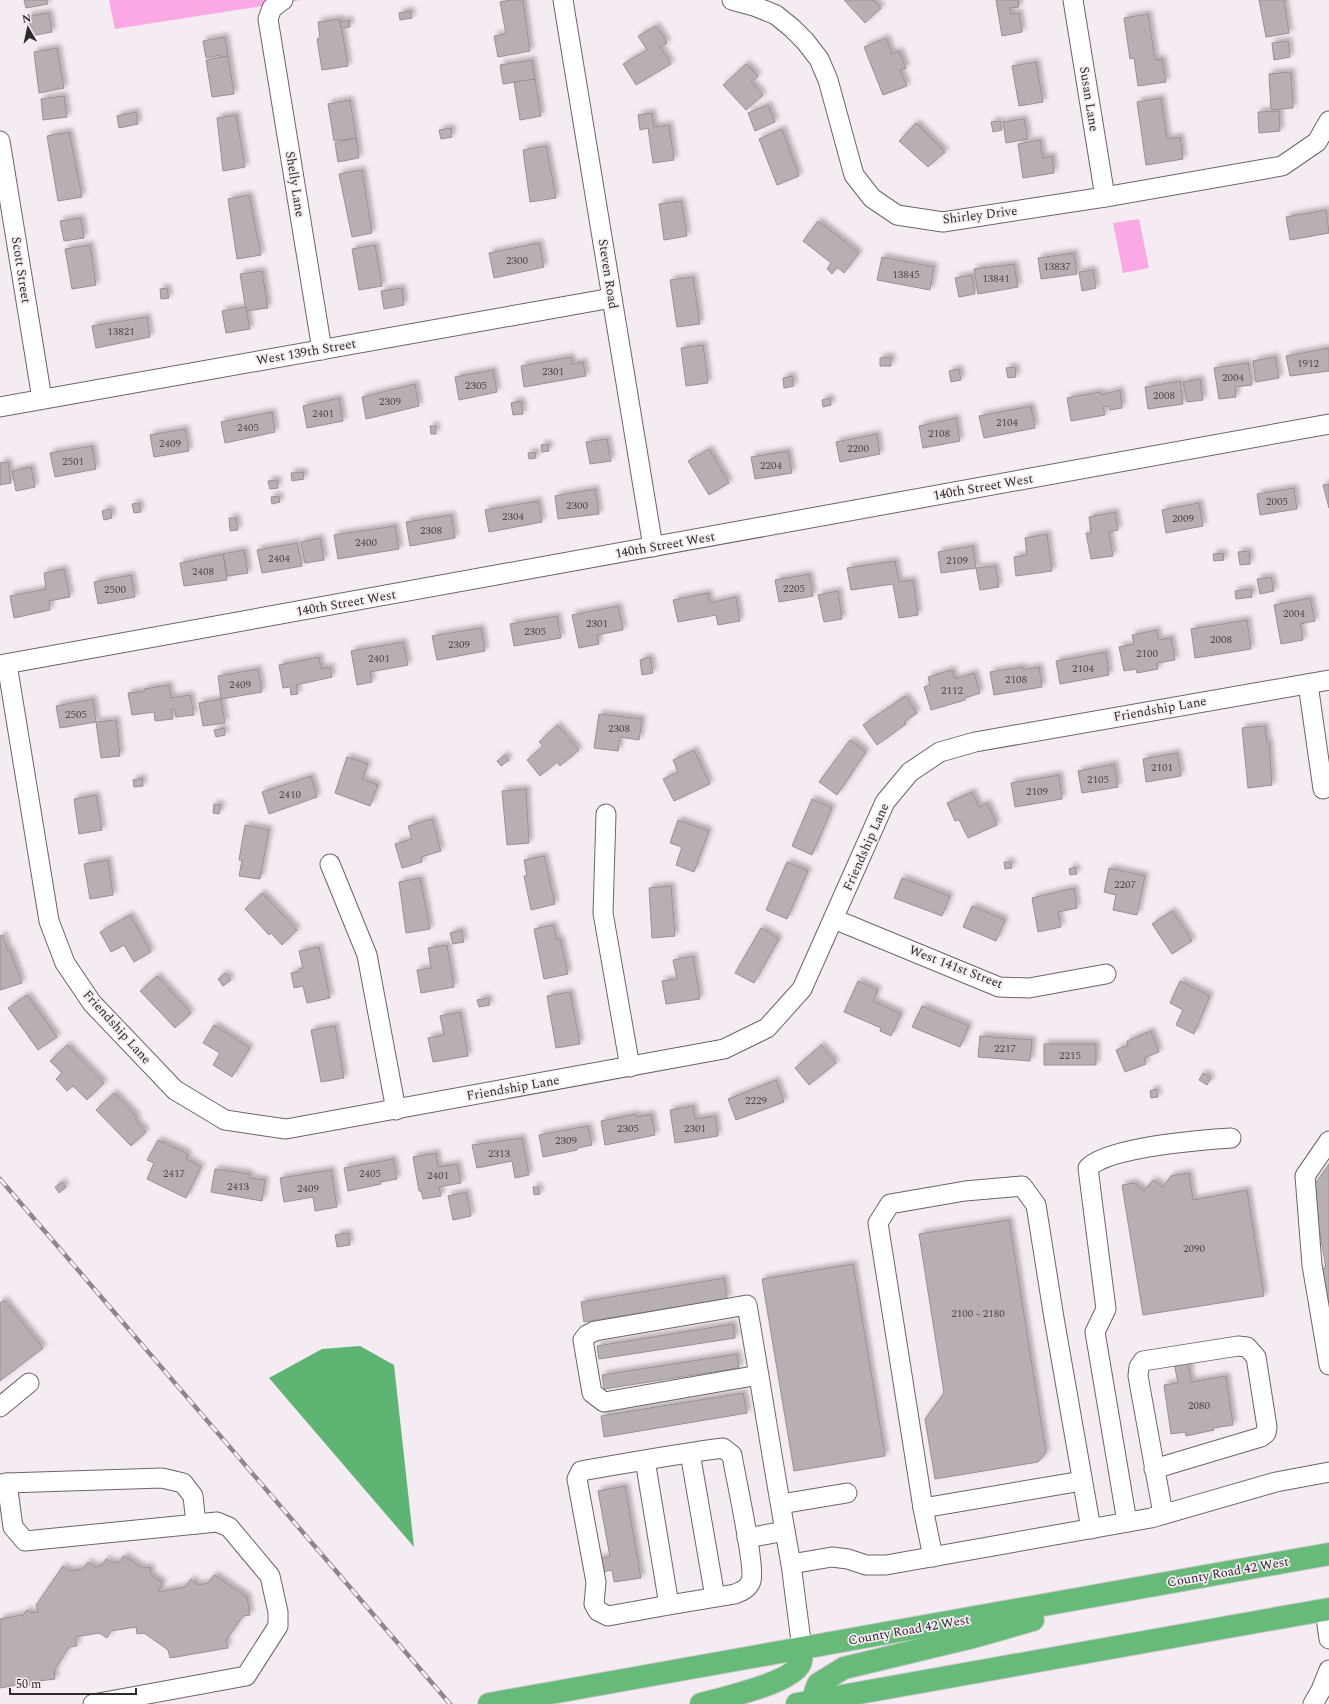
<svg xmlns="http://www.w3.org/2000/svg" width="1329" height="1704" viewBox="0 0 1329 1704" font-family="Spectral,serif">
<defs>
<filter id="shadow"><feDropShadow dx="3.5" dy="-3.5" stdDeviation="2" flood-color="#0004"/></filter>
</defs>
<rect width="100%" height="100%" fill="#f5ebf2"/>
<g fill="#fba9e4">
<path d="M109 0H301L115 29Z"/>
<path d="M1139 219 1149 268 1123 273 1113 223Z"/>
</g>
<path fill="#5eb573" d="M360 1346 394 1365 414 1547 269 1378 322 1349Z"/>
<g fill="#b8afb5" stroke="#999096" filter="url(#shadow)">
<path d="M24 0H47L48 4 26 8Z"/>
<path d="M512 0H523L530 51 498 57 494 36 506 34 500 2Z"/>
<path d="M844 0H873L881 8 865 23Z"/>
<path d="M996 0H1018L1019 7 1010 8 1011 14 1019 13 1022 32 1002 36Z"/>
<path d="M1259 0H1284L1289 33 1266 37Z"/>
<path d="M410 11 412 18 400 20 399 13Z"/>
<path d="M49 13 52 32 30 36 27 16Z"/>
<path d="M1148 14 1155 60 1162 59 1166 82 1138 86 1134 58 1130 59 1124 18Z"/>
<path d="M340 19 348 66 322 70 317 39 320 38 318 22Z"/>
<path d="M349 20 350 27 341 28 340 22Z"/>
<path d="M656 26 667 43 660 47 671 64 636 85 623 64 647 50 638 36Z"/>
<path d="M225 37 228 56 220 58V55L206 58 203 41Z"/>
<path d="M886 38 892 54 899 51 906 68 900 70 907 86 883 95 864 47Z"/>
<path d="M1288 41 1290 57 1274 60 1272 43Z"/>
<path d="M57 48 64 88 39 93 34 52Z"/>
<path d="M228 56 234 94 212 97 206 60Z"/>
<path d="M532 60 535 79 503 84 500 65Z"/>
<path d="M1036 62 1043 102 1019 106 1012 66Z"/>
<path d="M746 64 758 76 751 82 763 95 746 110 723 85Z"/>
<path d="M1291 72 1293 108 1271 110 1269 74Z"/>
<path d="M535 79 541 116 520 120 514 82Z"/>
<path d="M64 96 67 117 43 120 41 99Z"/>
<path d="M1161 98 1167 139 1180 137 1183 159 1146 165 1137 102Z"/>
<path d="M350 100 356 138 334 141 328 104Z"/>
<path d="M768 105 775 122 755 131 748 113Z"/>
<path d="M1279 111 1280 131 1259 133 1258 112Z"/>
<path d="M136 112 138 124 119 128 117 116Z"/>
<path d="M652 113 654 127 669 125 674 160 653 163 648 128 640 130 638 115Z"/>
<path d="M236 115 245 167 223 171 217 118Z"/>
<path d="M1024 119 1028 139 1006 143 1003 122Z"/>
<path d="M1000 121 1002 130 993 132 991 122Z"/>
<path d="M916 123 945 152 928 167 899 141Z"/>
<path d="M451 128 452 137 441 139 439 130Z"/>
<path d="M782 129 799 176 777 185 759 139Z"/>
<path d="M69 132 82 197 58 201 47 136Z"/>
<path d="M356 138 359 158 338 162 335 143Z"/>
<path d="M1040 140 1043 158 1052 156 1054 173 1023 178 1018 144Z"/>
<path d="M546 146 556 198 530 202 523 150Z"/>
<path d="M362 170 372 233 352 237 339 174Z"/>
<path d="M249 195 261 255 237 259 228 199Z"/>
<path d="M681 201 687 236 664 240 659 204Z"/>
<path d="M1326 210 1329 233 1290 240 1286 217Z"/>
<path d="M81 218 84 238 64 241 60 221Z"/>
<path d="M818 221 859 253 844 273 837 267 832 274 827 269 831 263 803 241Z"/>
<path d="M539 243 544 267 494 278 489 253Z"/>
<path d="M90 245 96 285 72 289 65 249Z"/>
<path d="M375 245 382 286 359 290 352 249Z"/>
<path d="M1074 253 1077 274 1041 279 1038 258Z"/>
<path d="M882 257 934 267 930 290 877 280Z"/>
<path d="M1014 264 1018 287 978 294 974 269Z"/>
<path d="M1093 270 1096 288 1082 291 1079 272Z"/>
<path d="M262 271 268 308 246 311 240 274Z"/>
<path d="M972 275 975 294 959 297 955 278Z"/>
<path d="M693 277 700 324 677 327 670 280Z"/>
<path d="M167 288 169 298 161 299 160 289Z"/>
<path d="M402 288 404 305 384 309 381 291Z"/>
<path d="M246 307 250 329 226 333 222 311Z"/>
<path d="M147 317 150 337 96 348 92 326Z"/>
<path d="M703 345 708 383 686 386 681 348Z"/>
<path d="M1329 348V371L1290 376 1286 356Z"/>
<path d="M571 357 572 364 583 362 586 376 524 387 521 366Z"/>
<path d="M891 357V366H880V358Z"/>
<path d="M1275 357 1279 378 1256 382 1253 361Z"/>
<path d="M1248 363 1252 385 1235 387 1236 397 1219 399 1214 368Z"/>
<path d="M1015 367 1016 377 1008 378 1006 368Z"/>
<path d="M959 369 961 380 951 382 949 371Z"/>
<path d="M493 370 497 392 459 400 455 377Z"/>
<path d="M792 376 794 386 784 388 783 378Z"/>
<path d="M1200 379 1203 400 1187 402 1183 382Z"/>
<path d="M1180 381 1183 404 1148 409 1145 387Z"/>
<path d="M415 384 419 406 366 419 362 397Z"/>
<path d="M1120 390 1122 408 1110 410 1109 406 1103 407 1105 415 1071 421 1067 398 1100 392 1101 395Z"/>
<path d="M339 398 343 421 307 428 303 406Z"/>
<path d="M830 398 831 405 823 407 822 400Z"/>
<path d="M521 401 523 414 513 415 511 403Z"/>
<path d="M1031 406 1035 428 984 438 979 416Z"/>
<path d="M272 412 275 432 225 443 221 422Z"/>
<path d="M956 418 960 441 923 448 919 426Z"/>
<path d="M430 426H436V434H431Z"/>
<path d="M185 429 189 451 154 457 150 435Z"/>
<path d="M877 434 880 454 840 462 836 442Z"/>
<path d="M607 439 611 461 590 464 586 442Z"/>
<path d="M548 444 549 451 542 452 541 445Z"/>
<path d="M92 446 96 469 55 477 50 453Z"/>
<path d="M709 449 729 483 709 495 688 461Z"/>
<path d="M788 451 792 473 755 479 751 457Z"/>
<path d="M535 452 536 458 529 459 528 453Z"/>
<path d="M8 462 11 483 0 485V463Z"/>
<path d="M31 467 35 487 16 491 12 471Z"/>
<path d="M303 472 304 479 292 481 291 473Z"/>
<path d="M277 480 278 488 270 489 268 481Z"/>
<path d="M1329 484V508L1323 485Z"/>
<path d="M1294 488 1297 509 1260 515 1257 494Z"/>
<path d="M595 489 599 514 558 519 555 496Z"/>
<path d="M279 496 280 502 272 504 271 497Z"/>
<path d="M538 501 542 522 489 532 485 510Z"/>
<path d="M139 503 141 512 134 513 132 504Z"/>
<path d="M1199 503 1203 526 1166 533 1162 510Z"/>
<path d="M110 509 112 518 104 520 102 511Z"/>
<path d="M1115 512 1118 530 1109 532 1113 556 1091 559 1086 533H1091L1089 517Z"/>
<path d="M451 515 455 538 410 546 406 522Z"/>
<path d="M229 518H236L238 530 230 531Z"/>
<path d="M395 526 399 549 338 559 334 535Z"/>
<path d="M1047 534 1052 571 1016 576 1014 557 1027 555 1025 538Z"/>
<path d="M320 538 324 560 305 563 301 542Z"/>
<path d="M297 543 302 566 262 573 257 550Z"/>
<path d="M973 546 976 568 941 573 938 552Z"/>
<path d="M244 550 248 573 228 576 223 554Z"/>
<path d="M1249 551 1250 564 1240 565 1238 552Z"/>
<path d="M1223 553 1224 560 1214 561 1213 554Z"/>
<path d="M223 554 227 580 184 586 180 563Z"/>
<path d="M895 561 899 582 913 580 918 615 899 618 893 584 851 590 847 568Z"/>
<path d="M995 566 999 587 980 590 976 568Z"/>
<path d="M64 569 70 597 49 601 50 610 14 618 10 596 46 589 44 573Z"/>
<path d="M809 574 813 596 779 602 775 580Z"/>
<path d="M131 575 135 597 98 604 94 582Z"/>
<path d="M1271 577 1274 591 1260 594 1257 579Z"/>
<path d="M1251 589 1252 597 1236 599 1235 591Z"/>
<path d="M838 591 842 619 824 622 818 595Z"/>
<path d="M708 593 710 603 736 597 740 621 718 625 716 615 678 622 673 600Z"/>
<path d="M1310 598 1315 621 1300 624 1303 640 1281 644 1274 605Z"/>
<path d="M618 606 623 630 597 635 599 644 579 648 572 615Z"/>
<path d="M557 616 561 638 514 646 510 624Z"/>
<path d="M1247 620 1251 649 1195 658 1191 629Z"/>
<path d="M481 628 485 651 437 660 432 636Z"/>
<path d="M1157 630 1158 640 1171 638 1175 660 1157 663 1158 669 1137 673 1136 669 1124 671 1119 647 1134 644 1132 635Z"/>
<path d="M403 642 408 665 370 672 372 682 357 685 351 651Z"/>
<path d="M1106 652 1109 675 1060 684 1056 661Z"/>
<path d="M319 657 321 669 330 667 332 677 296 685 298 694 291 695 290 687 283 688 279 665Z"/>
<path d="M650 657 653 673 642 675 640 660Z"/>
<path d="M1023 667V670L1039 667 1042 687 994 695 990 672Z"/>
<path d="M258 669 262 692 221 699 218 676Z"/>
<path d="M952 670 955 679 974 673 980 693 965 698V700L931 710 924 687 930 685 928 677Z"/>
<path d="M169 685 171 698 190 695 194 715 176 717 174 708 171 709 173 719 155 721 154 712 132 715 128 693 145 691 144 689Z"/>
<path d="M905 696 917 713 904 722 906 724 877 745 863 725Z"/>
<path d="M93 699 96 722 60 728 56 706Z"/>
<path d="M221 699 225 723 203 726 199 703Z"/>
<path d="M599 714 642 719 639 740 620 737 618 751 594 748Z"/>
<path d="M116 720 120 756 101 758 96 722Z"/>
<path d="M557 725 579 750 560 766 557 762 540 776 527 760 543 746 539 742Z"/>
<path d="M1265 726 1267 743 1269 742 1272 785 1248 788 1242 728Z"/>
<path d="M224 728 225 735 216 737 214 730Z"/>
<path d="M850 740 866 752 837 795 819 782Z"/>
<path d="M694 750 710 784 674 801 663 779 678 772 673 760Z"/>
<path d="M1177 753 1181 776 1146 782 1143 759Z"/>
<path d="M505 755 509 760 501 766 497 761Z"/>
<path d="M347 757 368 764 362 779 378 785 370 806 335 793Z"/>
<path d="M1114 764 1118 787 1082 793 1078 771Z"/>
<path d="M1059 775 1062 799 1015 807 1011 783Z"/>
<path d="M311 776 317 797 269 814 262 792Z"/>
<path d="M142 778 143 786 134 787 133 780Z"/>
<path d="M526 789 529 843 507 845 502 791Z"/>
<path d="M972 792 979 807 987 803 997 825 968 838 959 820 955 821 947 803Z"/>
<path d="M96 795 102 830 79 834 74 799Z"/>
<path d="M812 799 832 808 812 855 792 846Z"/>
<path d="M214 804 221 805 219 814 213 813Z"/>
<path d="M432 819 441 851 421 857 422 862 402 868 395 844 412 839 408 826Z"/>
<path d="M678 820 709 831 694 872 676 865 682 847 670 843Z"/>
<path d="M245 825 269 830 260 879 239 876 242 860H239Z"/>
<path d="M544 856 555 904 531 910 524 876H527L524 860Z"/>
<path d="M108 860 113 895 90 899 84 864Z"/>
<path d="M787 862 808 871 787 919 766 910Z"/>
<path d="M1004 862H1011L1012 868 1005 869Z"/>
<path d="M1075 867 1077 874 1070 875 1069 869Z"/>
<path d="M1109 868 1145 876 1137 915 1113 910 1116 895 1104 892Z"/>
<path d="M420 878 430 929 406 933 399 882Z"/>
<path d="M902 878 950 896 942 916 894 898Z"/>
<path d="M671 886 675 936 652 938 649 888Z"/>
<path d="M1074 888 1077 908 1058 912 1061 927 1038 932 1032 898Z"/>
<path d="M262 893 297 930 282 945 271 933 269 935 245 909Z"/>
<path d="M972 906 1005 920 996 941 963 927Z"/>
<path d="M1172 911 1192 941 1172 954 1152 924Z"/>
<path d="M130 915 151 952 134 962 124 945 111 952 100 932Z"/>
<path d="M553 925 557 940 560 939 568 974 544 979 534 929Z"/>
<path d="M761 928 779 939 754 983 735 973Z"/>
<path d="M461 930 464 942 453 944 450 933Z"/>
<path d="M3 935 8 951 10 950 22 983 0 990V936Z"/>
<path d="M447 945 454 987 421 993 417 970 431 968 428 948Z"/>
<path d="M319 947 330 998 307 1003 303 986 294 988 291 973 300 971V968H303L299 951Z"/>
<path d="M693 956 700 999 666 1004 662 981 677 979 673 960Z"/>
<path d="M225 973 231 980 223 986 218 979Z"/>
<path d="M157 976 191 1013 175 1028 140 991Z"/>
<path d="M858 981 878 990 873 1001 901 1014 891 1036 880 1031 881 1028 844 1012Z"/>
<path d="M1180 981 1210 996 1194 1034 1176 1025 1183 1010 1170 1003Z"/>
<path d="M570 992 580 1044 556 1048 547 996Z"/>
<path d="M27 995 57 1037 38 1050 8 1008Z"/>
<path d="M488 998 490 1005 479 1007 477 1000Z"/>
<path d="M922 1006 969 1026 960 1047 912 1027Z"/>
<path d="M460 1012 468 1056 433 1062 428 1038 444 1035 440 1016Z"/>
<path d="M214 1025 250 1048 232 1077 213 1065 220 1053 203 1043Z"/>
<path d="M335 1026 344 1078 321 1082 311 1030Z"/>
<path d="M1151 1031 1159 1052 1144 1058 1146 1064 1125 1072 1116 1050 1128 1045 1127 1041Z"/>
<path d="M980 1036 1032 1040 1030 1061 978 1057Z"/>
<rect x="1044" y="1044" width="52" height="21"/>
<path d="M67 1045 104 1083 87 1100 73 1086 67 1091 56 1079 62 1073 50 1061Z"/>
<path d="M821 1045 836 1063 809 1085 795 1068Z"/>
<path d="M1203 1073 1211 1078 1207 1085 1199 1080Z"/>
<path d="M776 1080 784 1102 736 1120 728 1099Z"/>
<path d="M1156 1089 1158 1097 1151 1098 1150 1091Z"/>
<path d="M114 1093 137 1117 135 1120 146 1132 131 1146 96 1110Z"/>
<path d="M693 1106 695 1119 715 1116 718 1136 675 1143 670 1110Z"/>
<path d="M636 1114V1117L651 1114 655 1135 605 1145 601 1121Z"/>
<path d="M588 1126 592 1145 577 1148V1150L543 1157 539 1135Z"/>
<path d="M522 1138 529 1175 515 1178 512 1161 477 1168 472 1145Z"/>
<path d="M158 1140 188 1154 186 1159 201 1167 186 1198 147 1179 154 1163 147 1160Z"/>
<path d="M436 1153 438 1167 457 1164 461 1183 439 1187 441 1196 423 1199 421 1191H419L413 1157Z"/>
<path d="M393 1159 397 1179 380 1182 381 1184 348 1191 344 1168Z"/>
<path d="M1329 1164V1308L1320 1269 1326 1268 1312 1188Z"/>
<path d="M215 1169 250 1174 249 1178 265 1180 262 1201 211 1192Z"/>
<path d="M331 1170 337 1207 315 1211 313 1197 284 1202 280 1178Z"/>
<path d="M1189 1173 1193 1200 1247 1190 1264 1296 1143 1315 1122 1185 1134 1183 1144 1191 1153 1180 1163 1187 1171 1176Z"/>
<path d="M62 1182 66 1187 59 1193 55 1187Z"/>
<path d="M533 1187H538L540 1194 534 1195Z"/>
<path d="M466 1192 471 1216 453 1220 448 1196Z"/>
<path d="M1009 1220 1046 1453 1038 1462 935 1479 925 1419 944 1393 919 1234Z"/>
<path d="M348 1233 350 1245 337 1247 335 1235Z"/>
<path d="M853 1264 885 1456 794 1471 762 1279Z"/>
<path d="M724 1278 727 1299 584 1322 581 1302Z"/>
<path d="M4 1300 43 1348 0 1381V1303Z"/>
<path d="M733 1324 735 1338 599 1359 597 1346Z"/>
<path d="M737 1354 739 1368 604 1389 602 1375Z"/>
<path d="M1188 1361 1191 1382 1226 1376 1233 1425 1213 1428 1214 1430 1186 1436 1185 1432 1171 1434 1164 1385 1178 1383 1174 1363Z"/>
<path d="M743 1393 747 1413 604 1437 601 1416Z"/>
<path d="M625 1486 641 1578 614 1582 612 1570 587 1575 584 1561 610 1557 598 1491Z"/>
<path d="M124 1556 142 1568 150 1567 151 1575 163 1583 158 1592 185 1587 191 1579 198 1585 208 1583 214 1575 247 1597 250 1615 243 1616 226 1640 228 1648 170 1658 168 1650 144 1633 137 1634 136 1627 111 1631 107 1638 99 1633 75 1637 77 1646 69 1647 54 1671 55 1679 31 1682 27 1688 22 1684 0 1688V1619L23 1615 27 1610 31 1613 38 1612 36 1605 63 1566 69 1571 83 1569 88 1562 94 1567 102 1565 106 1559 112 1563 119 1562Z"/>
</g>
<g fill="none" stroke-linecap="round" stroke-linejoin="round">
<defs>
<g id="minor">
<path d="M283 0 272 8 268 19 322 350"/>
<path d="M563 0 653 547"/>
<path d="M732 0 754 6 776 15 792 28 805 41 819 59 828 80 854 175 872 198 897 215 943 222 1105 197 1282 166 1317 142 1329 121"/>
<path d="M1073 0 1105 197"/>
<path d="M0 141 42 399"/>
<path d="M0 407 612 298"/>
<path d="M7 664 49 921 65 963 92 1003 175 1090 225 1120 286 1129 724 1049 767 1028 802 989 885 802 910 772 940 752 975 742 1329 680"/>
<path d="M0 665 1329 424"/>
<path d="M1308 684 1323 789"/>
<path d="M606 814 603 913 630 1067"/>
<path d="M330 864 367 955 396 1110"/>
<path d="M834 919 999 987 1029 988 1106 974"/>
<path d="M1329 1141 1305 1176 1312 1265 1329 1365"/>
<path d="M759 1375 604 1402 592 1393 583 1340 587 1335 595 1331 747 1305C762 1391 775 1478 791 1564"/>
<path d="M0 1407 29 1383"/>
<path d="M690 1453 715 1597"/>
<path d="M645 1460 669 1605 735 1594C742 1591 748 1589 751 1581 756 1568 735 1475 732 1455L723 1448C676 1454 628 1463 581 1471L577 1479 596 1582 594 1604 598 1611 608 1616 669 1605"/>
<path d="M1154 1469 1261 1437 1266 1433 1267 1427 1256 1357 1247 1347 1238 1346 1143 1361 1139 1367 1138 1376 1163 1514"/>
<path d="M7 1483 162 1478 183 1483 193 1496 196 1524"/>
<path d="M0 1484 7 1483 13 1527 25 1541 217 1522 229 1527 270 1576 278 1612V1626L246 1676 93 1704"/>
<path d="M781 1504 847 1493"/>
<path d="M923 1508 1082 1481"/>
<path d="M1127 1522 1095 1332 1106 1309 1088 1168C1108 1147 1201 1140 1231 1138"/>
<path d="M747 1538 785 1531"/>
<path d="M933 1557 923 1508 878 1223 890 1204 965 1191 1022 1186 1036 1205 1054 1318 1091 1529"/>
<path d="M1325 1610 1329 1639"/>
<path d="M802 1649 791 1564 832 1557 848 1559 866 1565H886L1151 1518 1276 1482 1329 1472"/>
<path d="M1313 1704 1321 1690 1329 1670"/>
</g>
<g id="highway">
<path d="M815 1701V1692L818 1684 844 1668 977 1636 1033 1620"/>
<path d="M489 1704 1329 1554"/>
<path d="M701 1704C723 1698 791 1683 800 1664 802 1660 802 1653 802 1649"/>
<path d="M797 1704 1329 1609"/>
</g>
</defs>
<use href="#minor" stroke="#6d646a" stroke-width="21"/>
<use href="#highway" stroke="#cdcccc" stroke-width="24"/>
<use href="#minor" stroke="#fff" stroke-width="19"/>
<use href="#highway" stroke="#68ba7b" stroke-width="22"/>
<defs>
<path id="rail" d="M0 1179 450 1704"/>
</defs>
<use href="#rail" stroke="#8d868a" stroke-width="4.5"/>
<use href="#rail" stroke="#f5ebf2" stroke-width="3" stroke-dasharray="9" stroke-linecap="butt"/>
</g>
<g text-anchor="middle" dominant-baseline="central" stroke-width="3.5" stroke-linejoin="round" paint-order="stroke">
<g font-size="11" fill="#504b4e">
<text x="517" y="260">2300</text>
<text x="1057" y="266">13837</text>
<text x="906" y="274">13845</text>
<text x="996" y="278">13841</text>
<text x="121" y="331">13821</text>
<text x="1308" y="363">1912</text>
<text x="553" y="371">2301</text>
<text x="1233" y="377">2004</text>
<text x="476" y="385">2305</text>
<text x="1164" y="395">2008</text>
<text x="390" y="401">2309</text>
<text x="323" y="413">2401</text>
<text x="1007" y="422">2104</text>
<text x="248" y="427">2405</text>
<text x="939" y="433">2108</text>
<text x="170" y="443">2409</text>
<text x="858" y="448">2200</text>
<text x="73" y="461">2501</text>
<text x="771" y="465">2204</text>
<text x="1277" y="501">2005</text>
<text x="577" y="505">2300</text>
<text x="513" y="516">2304</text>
<text x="1183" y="518">2009</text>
<text x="431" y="530">2308</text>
<text x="366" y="542">2400</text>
<text x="279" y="558">2404</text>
<text x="957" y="560">2109</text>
<text x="203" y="571">2408</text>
<text x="794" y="588">2205</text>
<text x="115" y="589">2500</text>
<text x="1294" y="613">2004</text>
<text x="597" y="623">2301</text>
<text x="535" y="631">2305</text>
<text x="1221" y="639">2008</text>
<text x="459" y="644">2309</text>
<text x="1147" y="653">2100</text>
<text x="379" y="658">2401</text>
<text x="1083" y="668">2104</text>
<text x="1016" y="679">2108</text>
<text x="240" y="684">2409</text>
<text x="952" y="690">2112</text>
<text x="76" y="714">2505</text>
<text x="619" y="728">2308</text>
<text x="1162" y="767">2101</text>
<text x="1098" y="779">2105</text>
<text x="1037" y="791">2109</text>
<text x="290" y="794">2410</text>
<text x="1125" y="884">2207</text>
<text x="1005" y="1048">2217</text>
<text x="1070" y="1055">2215</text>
<text x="756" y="1100">2229</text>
<text x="628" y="1128">2305</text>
<text x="695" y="1128">2301</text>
<text x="566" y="1140">2309</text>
<text x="499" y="1153">2313</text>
<text x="174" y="1173">2417</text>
<text x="370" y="1173">2405</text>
<text x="438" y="1175">2401</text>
<text x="238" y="1186">2413</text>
<text x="308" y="1188">2409</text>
<text x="1194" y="1248">2090</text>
<text x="978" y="1313">2100 - 2180</text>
<text x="1199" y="1405">2080</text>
</g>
<g font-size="13" fill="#2e2a2c" stroke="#f5ebf2">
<text transform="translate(1089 99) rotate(81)">Susan Lane</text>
<text transform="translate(295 184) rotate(81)">Shelly Lane</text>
<text transform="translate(980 215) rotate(-7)">Shirley Drive</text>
<text transform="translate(21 270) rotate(81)">Scott Street</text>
<text transform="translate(608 274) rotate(81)">Steven Road</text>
<text transform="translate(306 352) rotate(-10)">West 139th Street</text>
<text transform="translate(983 487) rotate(-10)">140th Street West</text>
<text transform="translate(665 545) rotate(-10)">140th Street West</text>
<text transform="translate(346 603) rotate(-10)">140th Street West</text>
<text transform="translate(1160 709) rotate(-10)">Friendship Lane</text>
<text transform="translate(866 847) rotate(-66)">Friendship Lane</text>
<text transform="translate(956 967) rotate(21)">West 141st Street</text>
<text transform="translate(117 1027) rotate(48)">Friendship Lane</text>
<text transform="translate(513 1088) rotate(-10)">Friendship Lane</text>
<text transform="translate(1228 1572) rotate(-10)">County Road 42 West</text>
<text transform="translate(909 1630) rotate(-10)">County Road 42 West</text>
</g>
</g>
<g transform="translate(28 28) rotate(351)" stroke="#f5ebf2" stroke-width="3" paint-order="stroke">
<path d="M0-3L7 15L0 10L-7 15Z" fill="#2e2a2c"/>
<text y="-6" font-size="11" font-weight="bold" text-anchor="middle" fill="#2e2a2c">N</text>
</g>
<path d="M10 1688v6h126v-6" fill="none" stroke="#2e2a2c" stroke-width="2"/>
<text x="16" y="1688" font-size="12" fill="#2e2a2c" stroke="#f5ebf2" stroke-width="3" paint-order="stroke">50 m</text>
</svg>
